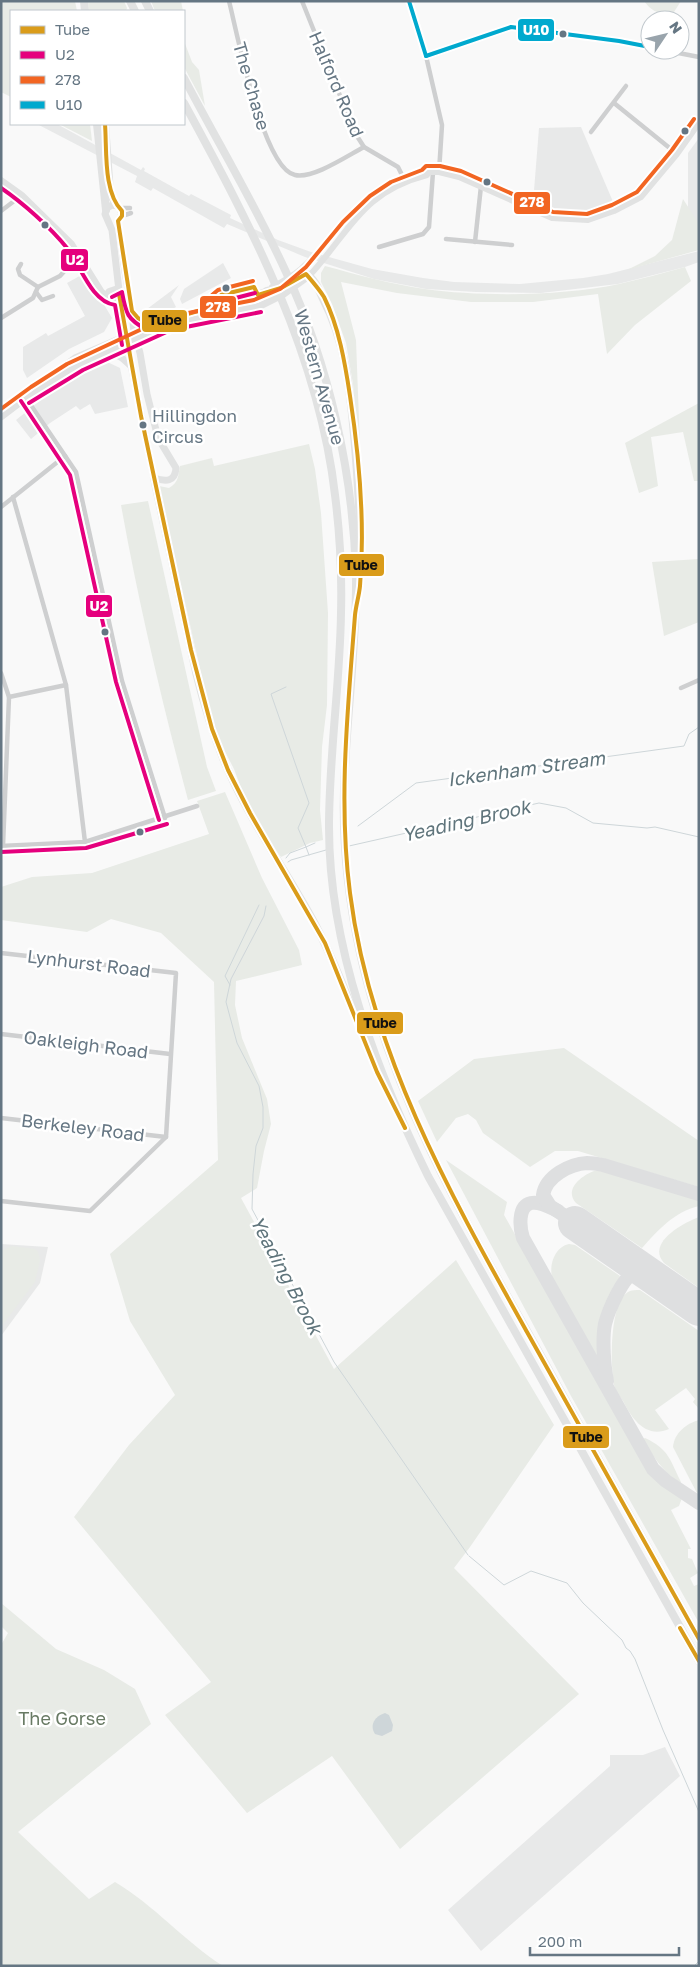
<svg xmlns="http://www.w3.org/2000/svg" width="700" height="1967" viewBox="0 0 700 1967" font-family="'Golos Text',sans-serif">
<rect width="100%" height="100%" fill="#f9f9f9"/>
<g fill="#e8e9e9">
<path d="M37 124H57L141 170 143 167 145 169 144 171 189 196 191 194 231 215 230 218 278 240 311 252 372 269 423 278 454 282 520 284 583 278 608 274 699 251V262L685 267 618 284 541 293 476 292 426 289 374 279 305 257 227 224 224 228 153 188 151 191 135 182 137 176Z"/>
<path d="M581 127 614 204 594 210 573 211 553 209 533 203 539 128Z"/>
<path d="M699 138V241L688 246V153Z"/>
<path d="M223 263 231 278 182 304 180 299 184 289Z"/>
<path d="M85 273 112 318 104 332 69 349 27 378 23 370V347L46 333 48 336 85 316 67 283Z"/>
<path d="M179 285 171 297 176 307 161 316 151 318 143 312Z"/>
<path d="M101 359 120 368 128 407 95 414 90 404 80 410 76 406 50 423 31 439 16 420 68 378Z"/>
<path d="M1 1244 48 1247 40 1283 1 1336Z"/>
<path d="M665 1747 680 1776 481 1951 448 1910 610 1766V1755H643Z"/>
</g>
<g fill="#e8ebe6">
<path d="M1 1H75L77 11H11V97L1 92Z"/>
<path d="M88 1H124L127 8 126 11H89Z"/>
<path d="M151 1H181L183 11H155Z"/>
<path d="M644 1H681L674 12C661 15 653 13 644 1Z"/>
<path d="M184 41 192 62 199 70 205 106 184 67Z"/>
<path d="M59 124H90L92 141Z"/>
<path d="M683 199 699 224V250L627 270 655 256 672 240Z"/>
<path d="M325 266C358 275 391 284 425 289 482 297 563 296 619 284 641 279 663 273 685 267L691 281 635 325 607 354 598 294 533 302H471L397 293 341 282 356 340 361 473 353 384 346 343 332 304 321 282V273Z"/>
<path d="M699 403V481H694L683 432 651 437 658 486 639 493 625 443Z"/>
<path d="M309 444 315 469 321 513 328 613 327 705 322 747 320 810 323 840 310 843 281 857 267 838 245 799 234 769 220 742 207 700 159 486 169 488C179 482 178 476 180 466L212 458 214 466Z"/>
<path d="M148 501 207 767 216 791 188 800C162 702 139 605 121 505Z"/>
<path d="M699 559V622L664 636 652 562Z"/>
<path d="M225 792 262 878 299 950 302 965 236 981 235 1005 242 1038 267 1099 271 1124 264 1151 257 1188 241 1198 334 1369 456 1260 554 1425 470 1547 454 1568 579 1694 400 1849 332 1756 247 1813 165 1715 211 1682 74 1517 129 1445 175 1395 130 1321 110 1254 218 1160 214 982 161 933 111 919 87 932 1 920V887L32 877 92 873 209 834 197 801Z"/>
<path d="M564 1048 699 1141V1187L578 1151H555L530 1167 483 1133 476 1120 468 1114 456 1118 437 1142 418 1101 474 1059Z"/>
<path d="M446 1160 507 1202 504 1215 647 1468 661 1484 682 1498 679 1506 671 1510 691 1549H688V1558L692 1559 698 1573 690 1578 694 1586 699 1584V1623L571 1396Z"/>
<path d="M594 1171H603L699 1200V1206C674 1212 658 1230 642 1248L576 1203C564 1189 581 1176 594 1171Z"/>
<path d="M699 1217V1288L664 1263C646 1243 683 1223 699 1217Z"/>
<path d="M569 1244 575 1245 620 1276 602 1313 599 1360 552 1277C549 1264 555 1247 569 1244Z"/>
<path d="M12 1246 35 1249 38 1252 40 1260 35 1282 1 1327V1251Z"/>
<path d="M640 1290 699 1331V1409L693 1402 695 1399 686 1388 655 1410 669 1429C646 1439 632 1419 623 1401 620 1397 617 1392 615 1388 610 1369 609 1303 628 1292 631 1290 636 1290 640 1290Z"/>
<path d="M699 1420V1497L673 1447C674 1433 687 1423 699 1420Z"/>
<path d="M645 1438C669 1449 670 1460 681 1482L680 1484C663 1471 653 1457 643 1439Z"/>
<path d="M1 1603 56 1649 104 1670 135 1689 151 1724 18 1832 89 1899 115 1882C154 1905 184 1941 223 1966H1V1645L8 1633 1 1626Z"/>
</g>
<path fill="#ced6d9" d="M385 1713 389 1715 393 1725 392 1731 382 1736 375 1734C369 1725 375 1716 385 1713Z"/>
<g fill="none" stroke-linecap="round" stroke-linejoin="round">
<g stroke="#ced6d9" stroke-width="1">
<path d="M286 687 271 694 309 803 298 828 306 847 290 853 286 858"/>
<path d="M358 826 416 783 684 746 689 734 699 727"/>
<path d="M349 846 539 803 566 808 593 823 647 828 655 827 699 837"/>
<path d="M309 855 306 847 315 843"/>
<path d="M288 862 291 860 326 850"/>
<path d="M266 906 264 916 231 979 226 1002 237 1043 259 1086 263 1107V1128L256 1146 253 1174 252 1209 334 1362 468 1555"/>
<path d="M230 985 225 976 259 905"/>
<path d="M469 1556 504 1585 531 1571 567 1583 583 1603 622 1640 626 1648 630 1651 635 1659 663 1730 699 1812"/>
<path d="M694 1966 699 1961"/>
</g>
<g stroke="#dedfe0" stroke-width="14">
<path d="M558 1211C551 1208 540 1201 531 1203 517 1206 520 1229 523 1238L653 1469 666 1481 699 1503"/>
<path d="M575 1223 550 1206 543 1195C546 1176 570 1164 587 1163 592 1163 598 1164 603 1165L699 1194"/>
<path d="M607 1381C604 1366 602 1339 605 1324 608 1312 623 1275 636 1272 641 1271 646 1274 651 1276"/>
</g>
<path stroke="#dedfe0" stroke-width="34" d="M575 1223 699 1309"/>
<g stroke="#cecfd0" stroke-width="4.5">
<path d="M229 1C237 32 263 169 295 175 313 179 347 156 364 147"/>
<path d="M302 1 355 133 364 147 398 167 403 177"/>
<path d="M409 1 426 56 442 125 439 172"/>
<path d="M663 50 699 57"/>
<path d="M426 56 511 27 619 41 650 47"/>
<path d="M614 103 677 154"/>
<path d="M591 132 626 86"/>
<path d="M121 208H130"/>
<path d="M1 211 22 195"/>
<path d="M122 216 131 213"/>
<path d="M446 239 512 245"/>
<path d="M475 242 481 186"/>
<path d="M379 247 423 234 429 227 433 172"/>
<path d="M21 264 18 269 20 275 38 287"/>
<path d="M36 292 42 300 53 296"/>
<path d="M1 318 33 298 38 287 60 276 69 266 82 258"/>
<path d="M26 398 76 472 122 681 165 818"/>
<path d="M13 497 66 685 85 842"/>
<path d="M1 507 65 456"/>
<path d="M1 673 9 697 3 846"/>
<path d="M681 688 699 680"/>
<path d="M9 697 66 685"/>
<path d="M1 846 85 842 197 806"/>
<path d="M1 953 176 973 166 1137 90 1211 1 1201"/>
<path d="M1 1034 170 1054"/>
<path d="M1 1118 166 1137"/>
</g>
<g stroke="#e1e2e2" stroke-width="6">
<path d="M1 180 22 195 72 244 102 292 110 298 120 299"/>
<path d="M309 276C350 232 361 192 427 175L428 172"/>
<path d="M272 287C282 282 293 276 301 269 347 228 358 185 426 170L428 172H439L459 177 552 218 588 220 614 211 641 197 677 154 699 123"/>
<path d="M107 294 109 291 118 288"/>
</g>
<g stroke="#e1e2e2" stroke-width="7">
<path d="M112 205 118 206C123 211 123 216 118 221L125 272 132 311 134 332 140 353 147 394 158 438 176 468C175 482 166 482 154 478L123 325 112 230 105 214 107 208Z"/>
<path d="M132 311 138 318 150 325"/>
<path d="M110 351 122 358 132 367"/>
<path d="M32 390 75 358 140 330 167 319 238 301 267 291"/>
<path d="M1 417 26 398 64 373 95 357 128 344 169 324 260 306 284 294 309 276"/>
</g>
<g stroke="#e1e2e2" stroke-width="8">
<path d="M84 1 85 11"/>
<path d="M130 1 135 11"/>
<path d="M145 1 150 11"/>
<path d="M184 78C218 143 256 206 286 272 329 365 353 472 356 574 357 639 348 704 345 768 341 829 347 893 360 953 390 1089 458 1209 526 1329 583 1433 641 1536 699 1639"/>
<path d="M184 103C251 226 319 354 335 495 340 534 342 573 341 613 340 684 329 755 329 827 329 947 376 1070 428 1176L699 1661"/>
<path d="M97 124 106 210"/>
<path d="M105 124 110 193 116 205"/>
<path d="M267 291 281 288 306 274C315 279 319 290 323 299 345 341 350 388 354 435 358 480 361 524 360 568"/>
<path d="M154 478 196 672C204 705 214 738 228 770 251 821 283 867 310 915 333 956 348 999 365 1041"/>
</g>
<defs>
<g id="bus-1">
<path d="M105 124C107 150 103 192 122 211V216L118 221 132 311 138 318 150 325 215 306 217 298 221 295 254 287 258 295 281 288 306 274C312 281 319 289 324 297 339 327 345 363 350 396 359 455 365 526 360 586 359 596 356 605 355 615 348 707 338 801 350 893 370 1052 450 1194 527 1332 584 1434 642 1536 699 1639"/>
<path d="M119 294 141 416 191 650 212 729 228 770 250 813 325 943 377 1072 405 1128"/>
<path d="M680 1628 699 1661"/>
</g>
<g id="bus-2">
<path d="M1 188C23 203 50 227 67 248 80 264 91 302 115 305L122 345"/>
<path d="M112 297 122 292C126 314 127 319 147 330"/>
<path d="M221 308 224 301 255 293"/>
<path d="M21 401 70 475 116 682 159 820"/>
<path d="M29 403 83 370 171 330 261 312"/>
<path d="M1 852 86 848 167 824"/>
</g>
<g id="bus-3">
<path d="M209 304 212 295 218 290 253 281"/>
<path d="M1 409 31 387 67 364 157 322 183 314 254 300 280 289 306 267 343 222 370 196 391 182 422 170 426 166H440L461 171 553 212 587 214 612 205 637 192 672 150 694 119"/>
</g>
<g id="bus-4">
<path d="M409 1 426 56"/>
<path d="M426 56 511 27 619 41 650 47"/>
</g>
</defs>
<use href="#bus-1" stroke="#fff" stroke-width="8"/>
<use href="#bus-2" stroke="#fff" stroke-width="8"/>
<use href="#bus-3" stroke="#fff" stroke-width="8"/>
<use href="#bus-4" stroke="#fff" stroke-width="8"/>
<use href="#bus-1" stroke="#da9c1a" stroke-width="4"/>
<use href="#bus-2" stroke="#e5007d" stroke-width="4"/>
<use href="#bus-3" stroke="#f26522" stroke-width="4"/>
<use href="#bus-4" stroke="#00a9ce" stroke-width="4"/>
</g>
<g fill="#657683" stroke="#fff" stroke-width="2">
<circle cx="563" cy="34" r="4.5"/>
<circle cx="685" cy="131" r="4.5"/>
<circle cx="487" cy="182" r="4.5"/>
<circle cx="45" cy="225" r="4.5"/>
<circle cx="226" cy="288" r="4.5"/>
<circle cx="143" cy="425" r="4.5"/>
<circle cx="105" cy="632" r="4.5"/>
<circle cx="140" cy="832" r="4.5"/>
</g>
<g text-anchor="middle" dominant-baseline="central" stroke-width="5" stroke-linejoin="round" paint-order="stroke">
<g font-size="17" fill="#657683" stroke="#fff" text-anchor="start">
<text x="152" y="415">Hillingdon<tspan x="152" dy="21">Circus</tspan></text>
</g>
<g font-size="18" fill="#657683" stroke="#fff">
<text transform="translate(337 84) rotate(67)">Halford Road</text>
<text transform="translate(252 86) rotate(74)">The Chase</text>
<text transform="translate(320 377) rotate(74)">Western Avenue</text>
<text transform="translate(89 963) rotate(7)">Lynhurst Road</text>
<text transform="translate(86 1044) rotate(7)">Oakleigh Road</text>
<text transform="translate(83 1127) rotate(7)">Berkeley Road</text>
</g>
<g font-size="18" fill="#687a64" stroke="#fff">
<text x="62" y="1718">The Gorse</text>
</g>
<g font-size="19" font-style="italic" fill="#60757c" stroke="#fff">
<text transform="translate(526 768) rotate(-8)">Ickenham Stream</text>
<text transform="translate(466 820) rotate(-13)">Yeading Brook</text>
<text transform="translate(287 1275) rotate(62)">Yeading Brook</text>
</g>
</g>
<g stroke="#fff" stroke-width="2">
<rect x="517" y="18" width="38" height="24" rx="5" fill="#00a9ce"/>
<rect x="513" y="191" width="38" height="24" rx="5" fill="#f26522"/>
<rect x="60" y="248" width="29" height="24" rx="5" fill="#e5007d"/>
<rect x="199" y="295" width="38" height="24" rx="5" fill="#f26522"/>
<rect x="141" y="309" width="47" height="24" rx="5" fill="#da9c1a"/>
<rect x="338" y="553" width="47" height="24" rx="5" fill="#da9c1a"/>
<rect x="85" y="594" width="28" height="24" rx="5" fill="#e5007d"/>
<rect x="356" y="1011" width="48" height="24" rx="5" fill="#da9c1a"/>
<rect x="562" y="1425" width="48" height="24" rx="5" fill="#da9c1a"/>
</g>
<g font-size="14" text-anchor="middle" font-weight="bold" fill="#fff">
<text x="536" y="35">U10</text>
<text x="532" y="207">278</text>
<text x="75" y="265">U2</text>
<text x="218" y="312">278</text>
<text x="99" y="611">U2</text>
</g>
<g font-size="14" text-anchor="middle" font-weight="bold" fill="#111">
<text x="165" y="325">Tube</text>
<text x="361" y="570">Tube</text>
<text x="380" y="1028">Tube</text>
<text x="586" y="1442">Tube</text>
</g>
<rect width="700" height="1967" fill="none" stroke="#657683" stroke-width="5"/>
<rect x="10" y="10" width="175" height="115" fill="#ffffff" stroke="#c1c8cd"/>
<rect x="20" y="26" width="25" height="8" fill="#da9c1a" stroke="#c1c8cd"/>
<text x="55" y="35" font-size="15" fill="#657683">Tube</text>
<rect x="20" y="51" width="25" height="8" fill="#e5007d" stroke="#c1c8cd"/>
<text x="55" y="60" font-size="15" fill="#657683">U2</text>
<rect x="20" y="76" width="25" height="8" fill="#f26522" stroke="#c1c8cd"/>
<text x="55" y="85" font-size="15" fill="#657683">278</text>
<rect x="20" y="101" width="25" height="8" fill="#00a9ce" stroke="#c1c8cd"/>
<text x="55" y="110" font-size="15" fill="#657683">U10</text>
<g transform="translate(665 35) rotate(55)"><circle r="24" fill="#ffffff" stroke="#c1c8cd"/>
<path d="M0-4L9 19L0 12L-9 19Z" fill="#99a4ac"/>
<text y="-8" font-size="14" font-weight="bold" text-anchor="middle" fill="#657683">N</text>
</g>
<path d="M530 1947v8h149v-8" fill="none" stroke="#657683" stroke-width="2.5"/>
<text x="538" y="1947" font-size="15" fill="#657683" stroke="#ffffff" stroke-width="4" paint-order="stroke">200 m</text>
</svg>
